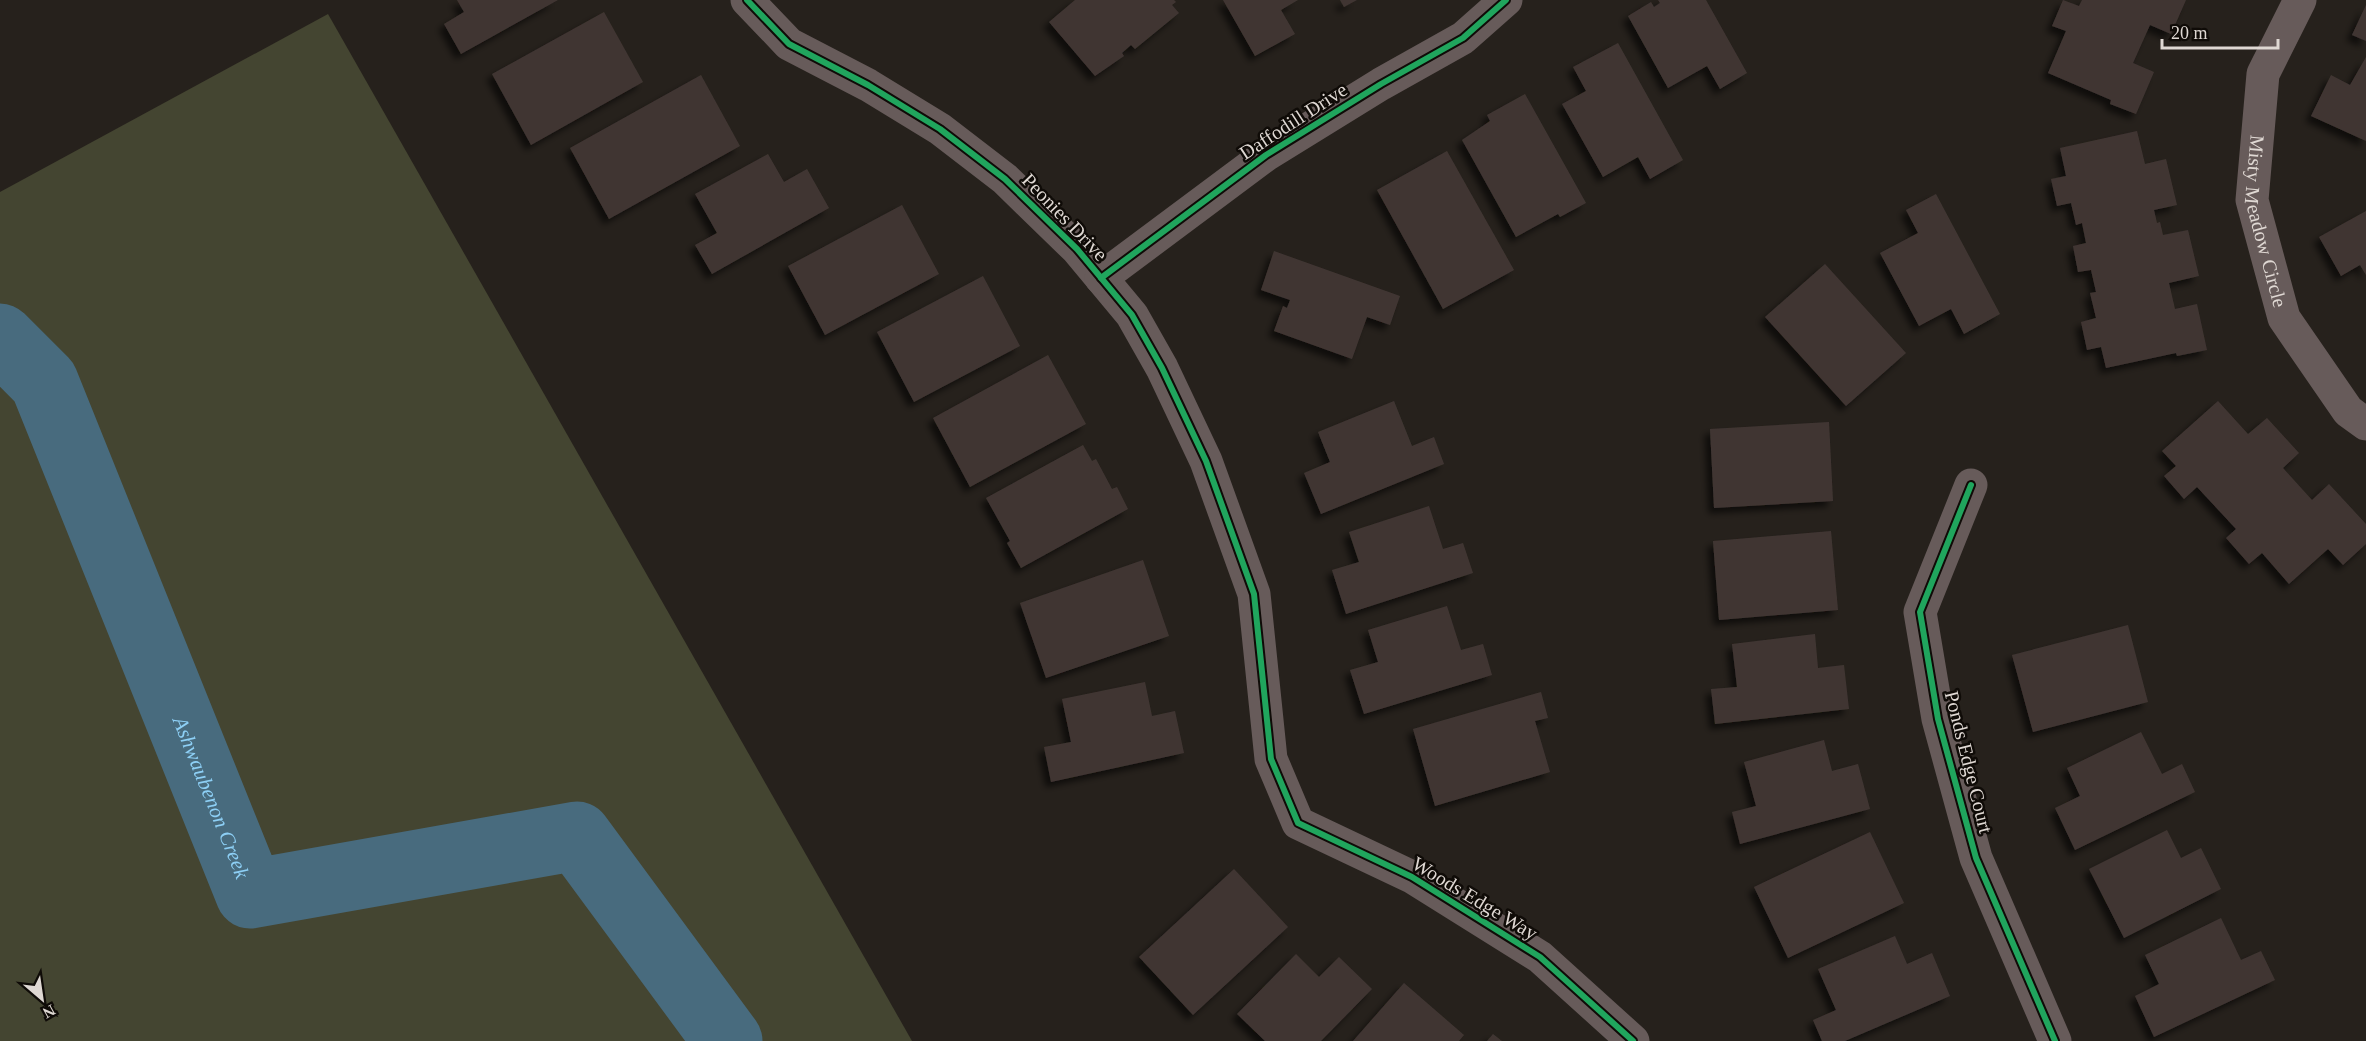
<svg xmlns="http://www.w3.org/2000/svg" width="2366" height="1041" viewBox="0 0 2366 1041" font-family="Georgia,serif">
<defs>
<filter id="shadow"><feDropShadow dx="-5.5" dy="5.5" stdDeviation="3" flood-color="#0009"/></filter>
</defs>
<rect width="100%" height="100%" fill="#26211c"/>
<path fill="#444531" d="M328 14 912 1041H0V192Z"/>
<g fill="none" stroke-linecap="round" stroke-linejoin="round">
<path stroke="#486b7e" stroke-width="69" id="s1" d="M0 338 44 382 250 894 577 836 728 1041"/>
</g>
<g fill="#403633" filter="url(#shadow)">
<path d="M457 0H558L461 54 444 24 464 12Z"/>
<path d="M1075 0H1174L1176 2 1172 5 1179 13 1135 49 1131 45 1122 53 1124 56 1095 76 1049 22Z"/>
<path d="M1223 0H1298L1281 10 1295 34 1255 56Z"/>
<path d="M1340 0H1357L1344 7Z"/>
<path d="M1658 0H1706L1747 73 1720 89 1707 66 1668 88 1628 16 1651 2 1654 7 1660 3Z"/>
<path d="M2063 0 2079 6 2082 0H2186L2171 34 2150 25 2133 63 2154 72 2136 114 2110 104 2111 100 2048 73 2066 31 2052 26Z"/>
<path d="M2366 5V41L2352 35Z"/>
<path d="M604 12 643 82 531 145 492 74Z"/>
<path d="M1618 43 1683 160 1650 179 1638 157 1603 177 1562 104 1586 91 1573 67Z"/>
<path d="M2366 57V141L2311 116 2331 75 2350 85Z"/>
<path d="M701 75 740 146 609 219 570 148Z"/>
<path d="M1525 94 1586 203 1560 217 1558 214 1516 237 1462 140 1490 121 1487 115Z"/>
<path d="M2137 131 2145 164 2166 159 2177 205 2154 210 2157 223 2160 222 2163 235 2188 230 2199 276 2169 283 2175 309 2197 304 2207 350 2177 356 2176 353 2106 368 2101 347 2087 350 2081 322 2096 318 2090 293 2096 292 2091 270 2078 272 2073 246 2086 243 2082 223 2076 225 2071 203 2057 206 2051 179 2066 176 2060 148Z"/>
<path d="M1447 151 1514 270 1443 309 1377 190Z"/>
<path d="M768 154 784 182 807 169 829 208 712 274 695 245 717 233 695 194Z"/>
<path d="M1936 194 2000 314 1964 334 1951 309 1919 326 1880 253 1918 233 1906 210Z"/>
<path d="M902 205 939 274 825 335 788 266Z"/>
<path d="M2366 211V275L2360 265 2341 276 2319 237Z"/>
<path d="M1274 251 1400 296 1390 325 1367 317 1352 359 1274 331 1283 306 1287 308 1290 300 1261 290Z"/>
<path d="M1825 264 1906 353 1846 406 1765 317Z"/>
<path d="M983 276 1020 346 914 402 877 332Z"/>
<path d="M1048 355 1086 424 970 487 933 418Z"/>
<path d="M1394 401 1412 446 1434 437 1444 464 1321 514 1304 473 1330 462 1318 432Z"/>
<path d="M2218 401 2248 434 2267 418 2299 453 2283 468 2312 500 2329 484 2366 524V544L2343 565 2328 549 2289 584 2262 553 2249 564 2226 538 2236 529 2197 487 2184 499 2164 476 2176 466 2162 451Z"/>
<path d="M1829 422 1833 501 1714 508 1710 429Z"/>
<path d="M1083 445 1092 461 1096 459 1112 489 1117 487 1128 509 1021 568 1007 543 1010 541 986 498Z"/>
<path d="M1429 506 1443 549 1463 543 1473 573 1346 614 1332 570 1359 562 1349 532Z"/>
<path d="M1831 531 1838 610 1719 620 1713 541Z"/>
<path d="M1143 560 1169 636 1046 678 1020 603Z"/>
<path d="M1447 606 1461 650 1483 644 1492 675 1364 714 1350 670 1378 662 1368 630Z"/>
<path d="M2128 625 2148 702 2033 732 2012 655Z"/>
<path d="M1815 634 1818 668 1844 665 1849 709 1715 724 1711 689 1737 687 1732 644Z"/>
<path d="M1145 682 1152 716 1175 711 1184 753 1051 782 1044 747 1071 742 1062 699Z"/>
<path d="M1541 692 1548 718 1535 721 1550 772 1435 806 1413 729Z"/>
<path d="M2141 732 2162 774 2182 764 2195 792 2075 850 2055 808 2080 796 2067 768Z"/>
<path d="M1824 740 1832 771 1858 764 1870 809 1740 844 1732 812 1756 806 1744 762Z"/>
<path d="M2167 830 2181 858 2201 848 2221 889 2124 938 2089 869Z"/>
<path d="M1870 832 1904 903 1788 958 1754 887Z"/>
<path d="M1234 869 1288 927 1193 1015 1139 957Z"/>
<path d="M2221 918 2241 960 2261 951 2275 980 2154 1037 2135 996 2159 984 2145 955Z"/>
<path d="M1895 936 1907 964 1932 953 1950 996 1845 1041H1822L1813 1020 1836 1010 1818 969Z"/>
<path d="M1296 954 1319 977 1339 957 1372 989 1321 1041H1265L1237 1014Z"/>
<path d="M1404 983 1464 1035 1459 1041H1353Z"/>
<path d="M1493 1034 1502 1041H1487Z"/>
</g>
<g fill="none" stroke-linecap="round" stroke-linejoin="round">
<g stroke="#675b5a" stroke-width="33">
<path d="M747 0 789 44 868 85 940 129 1005 179 1077 249 1132 315 1162 368 1206 461 1254 594 1271 759 1298 823 1412 877 1540 957 1633 1041"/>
<path id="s2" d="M2300 0 2263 74 2252 200 2284 318 2348 411 2366 424"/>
<path d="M1101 278 1266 155 1381 84 1463 38 1506 0"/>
<path d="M1971 485 1920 612 1938 719 1976 858 2055 1041"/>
</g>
<defs>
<g id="cycleway">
<path d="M747 0 789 44 868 85 940 129 1005 179 1077 249 1132 315 1162 368 1206 461 1254 594 1271 759 1298 823 1412 877 1540 957 1633 1041"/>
<path d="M1101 278 1266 155 1381 84 1463 38 1506 0"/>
<path d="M1971 485 1920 612 1938 719 1976 858 2055 1041"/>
</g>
</defs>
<use href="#cycleway" stroke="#0f0b07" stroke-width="10"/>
<use href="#cycleway" stroke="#20a55d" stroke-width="6"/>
</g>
<g text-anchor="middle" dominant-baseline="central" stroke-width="5" stroke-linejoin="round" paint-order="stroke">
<g font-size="20" fill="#dfd8d3" stroke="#0f0b07">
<text transform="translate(1293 121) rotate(-33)">Daffodill Drive</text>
<text transform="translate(1065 217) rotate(46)">Peonies Drive</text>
<text stroke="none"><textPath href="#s2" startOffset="232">Misty Meadow Circle</textPath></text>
<text transform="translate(1969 762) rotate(76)">Ponds Edge Court</text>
<text transform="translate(1475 898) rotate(31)">Woods Edge Way</text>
</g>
<g font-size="21" font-style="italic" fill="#8dcff5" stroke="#0f0b07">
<text stroke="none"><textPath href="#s1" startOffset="510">Ashwaubenon Creek</textPath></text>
</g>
</g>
<g transform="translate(42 999) rotate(151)" stroke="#0f0b07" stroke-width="4.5" paint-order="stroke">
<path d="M0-4.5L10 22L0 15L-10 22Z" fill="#dfd8d3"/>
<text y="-9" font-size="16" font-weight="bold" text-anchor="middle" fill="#dfd8d3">N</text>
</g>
<path d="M2162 39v9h116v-9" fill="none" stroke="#dfd8d3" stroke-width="3"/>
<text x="2171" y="39" font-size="18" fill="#dfd8d3" stroke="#0f0b07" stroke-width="4.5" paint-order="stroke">20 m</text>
</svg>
